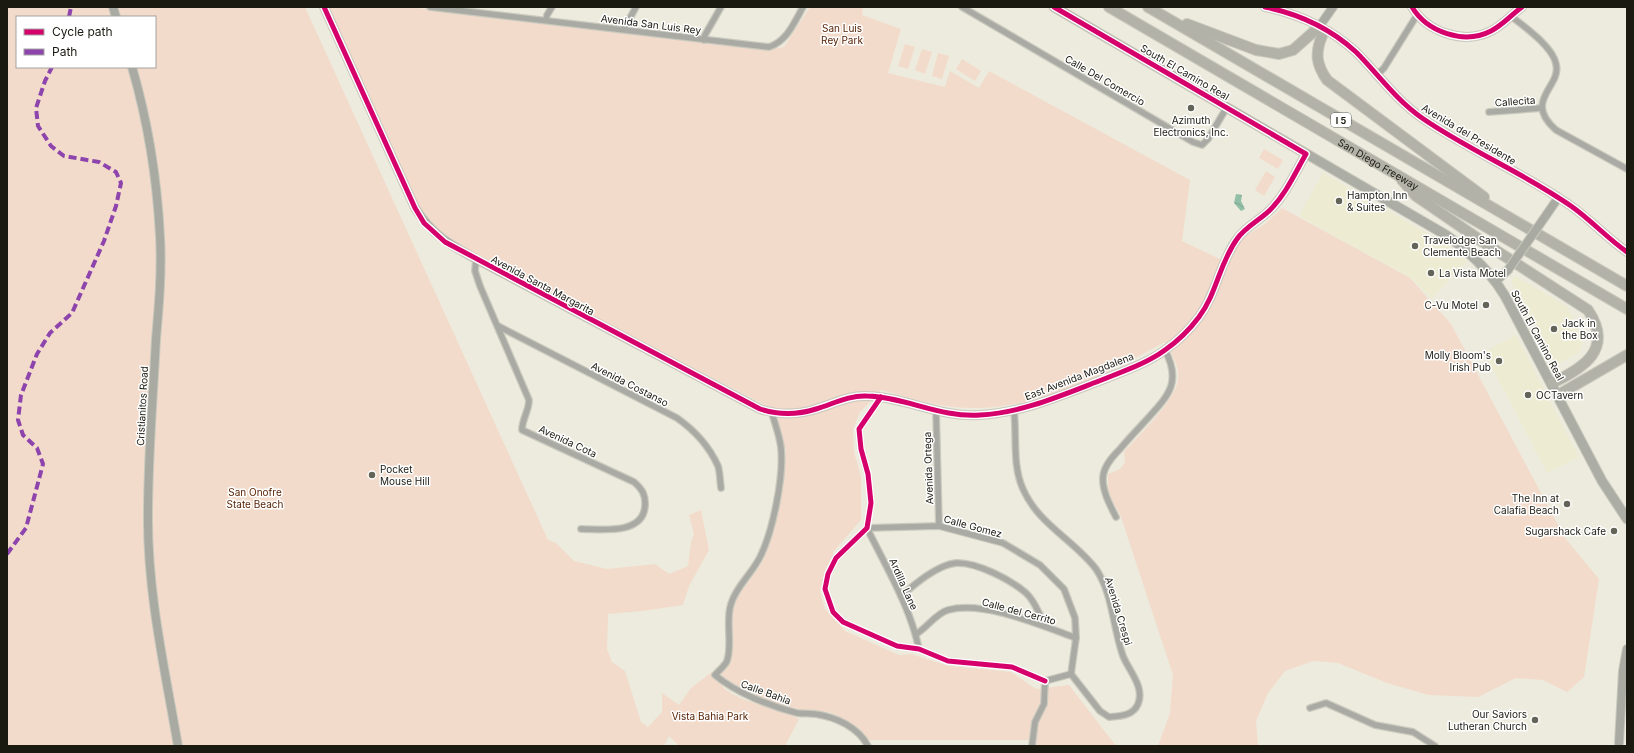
<svg xmlns="http://www.w3.org/2000/svg" width="1634" height="753" viewBox="0 0 1634 753" font-family="Inter,sans-serif">
<defs>
<pattern id="water-waves" width="16" height="10" patternUnits="userSpaceOnUse"><rect width="16" height="10" fill="#92bfa7"/><path d="M0 5q4-4 8 0t8 0" fill="none" stroke="#7da48f"/></pattern>
</defs>
<rect width="100%" height="100%" fill="#edebdd"/>
<g fill="#edebd2">
<path d="M1323 173 1447 245 1467 261 1432 298 1411 278 1299 216Z"/>
<path d="M1515 276 1568 307 1583 342 1579 353 1555 365 1511 282Z"/>
<path d="M1516 335 1579 457 1547 473 1484 352Z"/>
</g>
<g fill="#f2dbcb" fill-rule="evenodd">
<path d="M7 7H305L548 540 556 543 574 561 607 569 655 564 669 574 688 566 691 542 694 534 689 515 701 510 709 550 689 586 683 605 643 611 608 614 607 649 612 662 625 671 641 722 648 727 662 712V693L679 705 691 688 712 672C716 677 720 685 725 689 746 705 776 706 799 719L785 746H679L669 736 664 746H7ZM17 17H155V67H17Z"/>
<path d="M329 7H409L768 50 784 47 810 7H863L862 15 901 29 888 73 945 87 950 71 979 88 989 71 1190 180 1182 241 1226 262 1244 237 1265 224 1282 208 1410 278 1451 324 1565 538 1599 579 1584 677 1567 692 1543 680 1516 678 1478 697 1429 695 1387 683 1338 663 1313 661 1285 671 1268 693 1256 721 1258 746H1158L1170 713 1173 675 1120 514 1108 493V474L1120 469 1125 463 1124 452C1139 435 1175 401 1178 380 1180 366 1171 353 1165 342 1111 372 1034 410 971 408 941 408 910 398 881 390L860 412 853 429 854 452 861 477V520L833 552 834 556 827 566 820 591 825 609 845 631 899 655 911 654 948 666 1011 672 1036 689 1069 685 1116 746H1037L1029 740H867C856 728 844 716 828 712 819 710 809 712 800 710 772 703 743 693 720 674L730 662 732 611 739 595 763 561 781 495 786 451 771 408 552 295 456 243 440 234 422 212Z"/>
<path d="M905 44 915 47 908 69 898 66Z"/>
<path d="M922 49 932 52 925 74 915 70Z"/>
<path d="M938 53 949 56 942 79 932 76Z"/>
<path d="M962 59 981 71 975 81 956 69Z"/>
<path d="M1264 149 1283 160 1278 169 1259 158Z"/>
<path d="M1266 171 1275 177 1264 196 1255 190Z"/>
</g>
<path fill="url(#water-waves)" d="M1236 194 1242 195 1241 201 1245 209 1241 211 1234 203Z"/>
<g fill="none" stroke-linecap="round" stroke-linejoin="round">
<defs>
<g id="street">
<path d="M430 7 769 47C787 41 794 23 803 7"/>
<path d="M962 7 1193 142 1202 145 1208 139 1227 107"/>
<path d="M1512 17C1525 27 1553 47 1556 64 1562 87 1522 100 1556 130L1627 169"/>
<path d="M546 20 547 15 552 7"/>
<path d="M624 29 636 7"/>
<path d="M704 40 705 35 721 7"/>
<path d="M1377 75 1384 68 1417 15"/>
<path d="M1489 112 1542 108"/>
<path d="M476 259 475 271 480 286 529 400C529 411 522 419 522 430L634 482C642 489 646 495 645 506 643 535 602 529 581 529"/>
<path d="M498 326 677 418C694 430 709 446 718 466 720 472 720 481 721 488"/>
<path d="M881 397 859 429 861 449 868 474 871 503 867 528 836 558 828 574 825 589 833 612 843 622 897 646 919 649 948 661 1012 667 1045 681"/>
<path d="M936 410 939 526"/>
<path d="M1014 411C1017 436 1012 465 1023 489 1038 524 1074 540 1096 569 1113 594 1113 629 1123 656 1129 671 1145 687 1138 704 1133 716 1120 716 1109 717L1100 711 1071 674"/>
<path d="M772 413C775 424 780 437 781 448 784 476 773 530 761 555 753 573 736 586 731 604 725 622 733 643 727 661 725 666 718 671 715 675 736 693 770 706 797 713 803 714 809 713 815 714 836 717 858 727 868 746"/>
<path d="M1116 517C1110 505 1102 491 1103 477 1104 466 1112 457 1120 449 1129 438 1139 428 1149 417 1170 394 1181 381 1165 350"/>
<path d="M867 528 939 526 1003 543 1040 565 1064 589 1075 618 1076 638 1071 674 1045 681"/>
<path d="M867 528C886 567 910 606 919 649"/>
<path d="M901 596C915 584 937 565 956 563 977 562 1011 580 1026 593 1033 599 1037 609 1041 617L1037 623"/>
<path d="M916 634C927 628 935 614 948 610 983 600 1043 626 1076 638"/>
<path d="M1310 708 1326 703 1375 725 1413 732 1435 746"/>
<path d="M1032 746 1035 722 1044 704 1045 681"/>
</g>
<g id="secondary">
<path d="M113 7 116 17"/>
<path d="M324 7 415 208C432 235 449 244 476 259L760 409C778 415 797 415 816 409 833 404 849 395 867 396 905 397 941 418 980 415 1021 413 1060 396 1099 381 1121 372 1146 364 1165 350 1178 341 1190 329 1199 317 1217 293 1219 264 1237 239 1245 227 1260 220 1270 210 1286 194 1295 173 1306 154"/>
<path d="M1265 7C1299 14 1330 28 1356 52 1378 74 1396 100 1422 118 1470 151 1524 173 1571 206 1591 220 1607 238 1627 252"/>
<path d="M1412 7C1427 32 1464 45 1491 31 1503 25 1511 15 1522 7"/>
<path d="M1319 27 1333 7"/>
<path d="M132 67C148 122 157 179 160 236 162 270 159 305 156 339 153 398 148 456 148 514 147 592 165 670 178 746"/>
<path d="M1547 214 1558 198"/>
<path d="M1496 281 1508 270"/>
<path d="M1619 743 1623 671 1627 649"/>
</g>
<path id="primary" d="M1054 7 1446 235C1470 252 1490 271 1505 296L1602 481 1627 519"/>
<g id="highway">
<path id="s1" d="M1109 7 1627 309"/>
<path d="M1148 7 1627 286"/>
<path d="M1187 24 1256 50 1279 54 1293 50 1319 27 1322 36C1315 53 1316 64 1327 80L1484 197"/>
<path d="M1402 180 1416 196 1486 244 1588 310C1614 349 1584 368 1552 383"/>
<path d="M1558 395 1627 355"/>
</g>
</defs>
<use href="#street" stroke="#cac9be" stroke-width="8"/>
<use href="#secondary" stroke="#cac9be" stroke-width="10"/>
<use href="#primary" stroke="#cac9be" stroke-width="11"/>
<use href="#highway" stroke="#cac9be" stroke-width="12"/>
<use href="#street" stroke="#aaaaa5" stroke-width="5.5"/>
<use href="#secondary" stroke="#a9aaa2" stroke-width="8"/>
<use href="#primary" stroke="#acada4" stroke-width="9"/>
<use href="#highway" stroke="#b2b2a8" stroke-width="10"/>
<defs>
<path id="secondary-bridge" d="M1508 270 1547 214"/>
</defs>
<use href="#secondary-bridge" stroke="#cac9be" stroke-width="10" stroke-linecap="butt"/>
<use href="#secondary-bridge" stroke="#a9aaa2" stroke-width="8"/>
<g stroke="#8e44ad" stroke-width="4" stroke-dasharray="8 4" stroke-linecap="butt">
<path d="M69 17 71 7"/>
<path d="M7 554 26 528 43 464 37 448 23 435 18 420 21 395 37 354 50 333 72 313 104 241 116 206 121 183 116 172 99 162 64 156 51 146 38 126 36 108 45 81 52 67"/>
</g>
<defs>
<g id="cycleway">
<path d="M324 7 415 208 424 223 445 242 760 409C778 415 797 415 816 409 833 404 849 395 867 396 905 397 941 418 980 415 1021 413 1060 396 1099 381 1121 372 1146 364 1165 350 1178 341 1190 329 1199 317 1217 293 1219 264 1237 239 1245 227 1260 220 1270 210 1286 194 1295 173 1306 154L1054 7"/>
<path d="M1265 7C1299 14 1330 28 1356 52 1378 74 1396 100 1422 118 1470 151 1524 173 1571 206 1591 220 1607 238 1627 252"/>
<path d="M1412 7C1427 32 1464 45 1491 31 1503 25 1511 15 1522 7"/>
<path d="M881 397 859 429 861 449 868 474 871 503 867 528 836 558 828 574 825 589 833 612 843 622 897 646 919 649 948 661 1012 667 1045 681"/>
</g>
</defs>
<use href="#cycleway" stroke="#fff" stroke-width="8"/>
<use href="#cycleway" stroke="#d6006c" stroke-width="5"/>
</g>
<g fill="#646358" stroke="#fff" stroke-width="1.5">
<circle cx="1191" cy="108" r="4"/>
<circle cx="1339" cy="201" r="4"/>
<circle cx="1415" cy="246" r="4"/>
<circle cx="1431" cy="273" r="4"/>
<circle cx="1486" cy="305" r="4"/>
<circle cx="1554" cy="329" r="4"/>
<circle cx="1499" cy="361" r="4"/>
<circle cx="1528" cy="395" r="4"/>
<circle cx="372" cy="475" r="4"/>
<circle cx="1567" cy="504" r="4"/>
<circle cx="1614" cy="531" r="4"/>
<circle cx="1535" cy="720" r="4"/>
</g>
<g text-anchor="middle" dominant-baseline="central" stroke-width="3" stroke-linejoin="round" paint-order="stroke">
<rect fill="#fff" stroke="#5f5f58" stroke-width="1" x="1331" y="113" width="20" height="14" rx="3"/>
<g font-size="9" font-weight="bold" fill="#1b1a11">
<text x="1341" y="120">I 5</text>
</g>
<g font-size="10" fill="#1b1a11" stroke="#fff">
<text transform="translate(651 24) rotate(7)">Avenida San Luis Rey</text>
<text transform="translate(1185 72) rotate(30)">South El Camino Real</text>
<text transform="translate(1105 80) rotate(30)">Calle Del Comercio</text>
<text transform="translate(1515 101) rotate(-4)">Callecita</text>
<text transform="translate(1469 134) rotate(31)">Avenida del Presidente</text>
<text stroke="none"><textPath href="#s1" startOffset="312">San Diego Freeway</textPath></text>
<text transform="translate(543 285) rotate(28)">Avenida Santa Margarita</text>
<text transform="translate(1538 335) rotate(62)">South El Camino Real</text>
<text transform="translate(1079 376) rotate(-21)">East Avenida Magdalena</text>
<text transform="translate(630 384) rotate(27)">Avenida Costanso</text>
<text transform="translate(142 406) rotate(-87)">Cristianitos Road</text>
<text transform="translate(568 441) rotate(25)">Avenida Cota</text>
<text transform="translate(928 468) rotate(-92)">Avenida Ortega</text>
<text transform="translate(973 526) rotate(15)">Calle Gomez</text>
<text transform="translate(904 584) rotate(66)">Ardilla Lane</text>
<text transform="translate(1019 611) rotate(15)">Calle del Cerrito</text>
<text transform="translate(1119 611) rotate(73)">Avenida Crespi</text>
<text transform="translate(766 692) rotate(20)">Calle Bahia</text>
</g>
<g font-size="10" fill="#592306" stroke="#fff">
<text x="842" y="28">San Luis<tspan x="842" dy="12">Rey Park</tspan></text>
<text x="255" y="492">San Onofre<tspan x="255" dy="12">State Beach</tspan></text>
<text x="710" y="716">Vista Bahia Park</text>
</g>
<g font-size="10" fill="#1b1a11" stroke="#fff" text-anchor="start">
<text x="1191" y="120" text-anchor="middle">Azimuth<tspan x="1191" dy="12">Electronics, Inc.</tspan></text>
<text x="1347" y="195">Hampton Inn<tspan x="1347" dy="12">&amp; Suites</tspan></text>
<text x="1423" y="240">Travelodge San<tspan x="1423" dy="12">Clemente Beach</tspan></text>
<text x="1439" y="273">La Vista Motel</text>
<text x="1478" y="305" text-anchor="end">C-Vu Motel</text>
<text x="1562" y="323">Jack in<tspan x="1562" dy="12">the Box</tspan></text>
<text x="1491" y="355" text-anchor="end">Molly Bloom's<tspan x="1491" dy="12">Irish Pub</tspan></text>
<text x="1536" y="395">OCTavern</text>
<text x="380" y="469">Pocket<tspan x="380" dy="12">Mouse Hill</tspan></text>
<text x="1559" y="498" text-anchor="end">The Inn at<tspan x="1559" dy="12">Calafia Beach</tspan></text>
<text x="1606" y="531" text-anchor="end">Sugarshack Cafe</text>
<text x="1527" y="714" text-anchor="end">Our Saviors<tspan x="1527" dy="12">Lutheran Church</tspan></text>
</g>
</g>
<rect width="1634" height="753" fill="none" stroke="#1b1a11" stroke-width="16"/>
<rect x="16" y="16" width="140" height="52" fill="#ffffff" stroke="#a4a3a0"/>
<rect x="24" y="29" width="20" height="6" fill="#d6006c" stroke="#a4a3a0"/>
<text x="52" y="36" font-size="12" fill="#1b1a11">Cycle path</text>
<rect x="24" y="49" width="20" height="6" fill="#8e44ad" stroke="#a4a3a0"/>
<text x="52" y="56" font-size="12" fill="#1b1a11">Path</text>
</svg>
